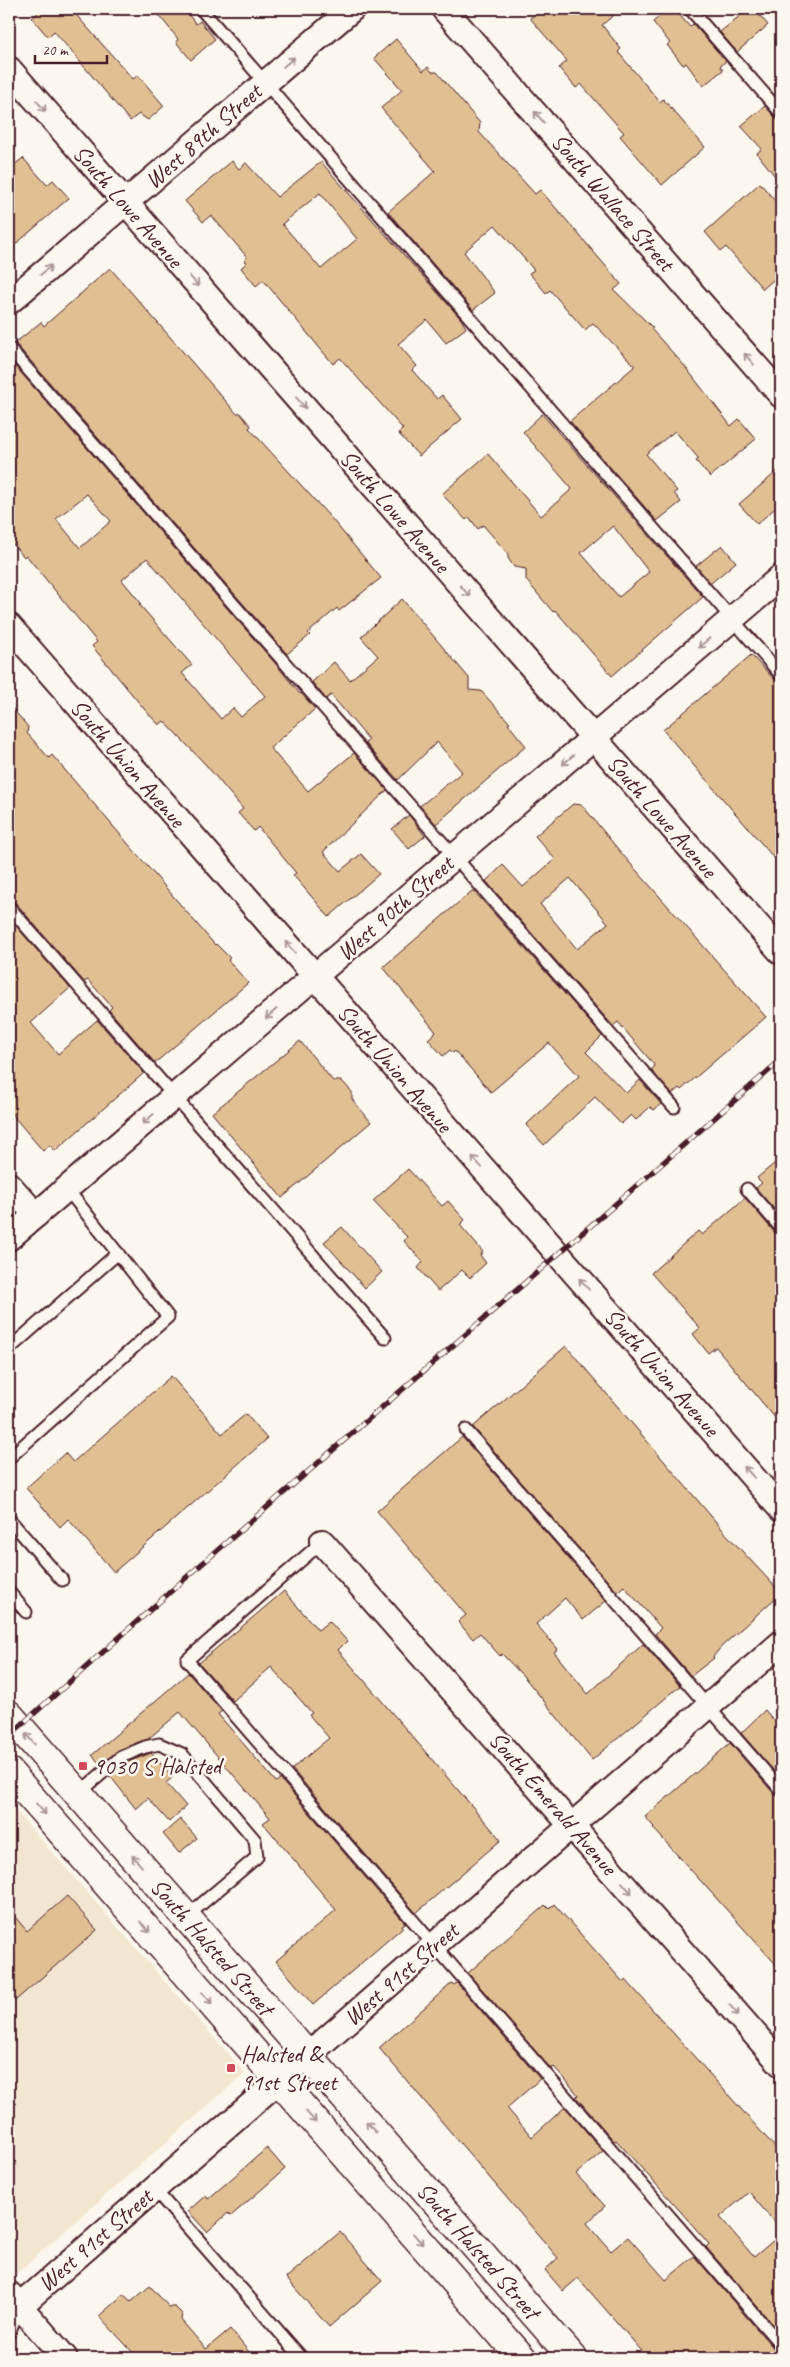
<svg xmlns="http://www.w3.org/2000/svg" width="790" height="2367" viewBox="0 0 790 2367" font-family="Caveat,sans-serif">
<rect width="100%" height="100%" fill="#fbf7ec"/>
<filter id="ink" filterUnits="userSpaceOnUse"><feTurbulence type="fractalNoise" baseFrequency=".02" numOctaves="2"/><feDisplacementMap in="SourceGraphic" scale="10" xChannelSelector="R" yChannelSelector="G"/><feConvolveMatrix kernelMatrix="1 2 1 2 8 2 1 2 1" color-interpolation-filters="sRGB"/></filter>
<g filter="url(#ink)">
<path fill="#f3e6d1" d="M9 1803 245 2073 9 2280Z"/>
<g fill="#e0bf92" stroke="#4a1f2b" fill-rule="evenodd">
<path d="M42 9H71L133 79 138 75 164 106 148 120 139 114 130 121 54 31 48 37 32 18Z"/>
<path d="M154 9H184L196 24 200 21 215 39 191 60 176 42 178 39Z"/>
<path d="M541 9H621L602 25 621 49 618 52 660 102 663 99 705 147 662 185 620 136 624 133 581 84 576 88 559 68 567 61 530 18Z"/>
<path d="M669 9H674L690 27 693 24 726 61 720 66 723 70 703 86 686 63 683 65 667 45 670 43 653 22Z"/>
<path d="M748 9H754L768 25 737 52 720 32Z"/>
<path d="M396 39 423 71 428 67 432 72H437L480 123 479 132 535 194 540 190 569 223 621 284 614 290 653 328 651 329 683 364 731 426 739 419 756 439 710 477 696 461 699 459 675 431 646 454 677 491 674 493 681 502 657 521 570 421 635 366 593 323 585 330 550 290 546 293 529 273 534 270 495 225 464 252 495 293 473 310 388 212 435 171 381 108 402 90 374 58Z"/>
<path d="M765 106 781 124V184L757 153 762 149 741 126Z"/>
<path d="M23 158 47 185 53 180 69 198 9 250V169Z"/>
<path d="M232 161 239 169 246 163 277 197 321 162 461 319 466 328 446 343 427 320 398 344 417 366 412 370 437 399 442 395 462 419 419 456 398 433 403 429 340 358 333 364 264 281H262L256 286 241 268 247 262 244 260 247 257 211 215 203 222 185 201ZM320 193 357 239 321 269 282 224Z"/>
<path d="M760 183 781 208V273L763 289 726 247 721 251 705 232Z"/>
<path d="M110 268 237 414 239 412 251 426 249 428 331 518 381 578 339 611 337 608 308 633 310 635 287 654 15 343 41 322 44 326Z"/>
<path d="M9 359 275 663 300 694 301 693 315 709 270 748 308 791 354 753 387 790 323 852 340 871 361 854 379 874 329 917 293 875 296 873 258 827 254 831 238 813 243 809 206 765 164 721 159 725 145 710 92 646 97 642 26 555 24 557 9 540ZM87 494 111 521 80 548 56 519ZM147 558 265 696 241 717 233 708 221 719 182 673 192 665 139 604 141 603 122 580Z"/>
<path d="M542 414 703 597 612 676 555 610 553 612 526 580V569L514 567 508 558V554L483 525 478 529 469 517 466 520 442 494 488 454 541 516 572 489 523 432ZM613 526 649 572 619 597 581 553Z"/>
<path d="M781 468V503L757 524 739 504Z"/>
<path d="M722 545 736 562 711 583 696 566Z"/>
<path d="M402 599 469 678V690L481 691 510 723 508 724 526 746 436 824 420 806 462 772 437 742 398 780 365 743 369 740 331 695 326 699 312 682 334 662 350 680 378 656 361 637Z"/>
<path d="M781 650V664L774 656Z"/>
<path d="M751 655 775 680 781 682V866L663 730Z"/>
<path d="M9 704 28 727 27 733 49 758 52 755 215 945 216 944 230 958 228 960 248 983 155 1063 109 1010 112 1007 88 980 84 982 15 902 9 900Z"/>
<path d="M573 804 582 805 622 854 766 1017 681 1090 679 1088 672 1094 651 1070 655 1066 618 1022 613 1026 486 881 503 865 523 887 555 859 535 836ZM570 878 608 923 577 949 540 904Z"/>
<path d="M409 815 425 836 409 849 392 829Z"/>
<path d="M472 891H474L602 1036 586 1052 626 1093 640 1080 661 1104 654 1110 650 1107 636 1120 631 1115 621 1124 595 1097 544 1145 526 1125 579 1076 549 1043 491 1092 455 1051 453 1053 450 1050 443 1056 428 1039 436 1032 383 967Z"/>
<path d="M9 918 70 988 31 1023 58 1054 97 1020 144 1073 55 1151 50 1145 43 1151 9 1111Z"/>
<path d="M300 1041 333 1081H342L352 1092V1099L371 1122 282 1198 212 1113Z"/>
<path d="M781 1158V1217L756 1188 762 1183 757 1178Z"/>
<path d="M408 1169 442 1206 448 1201 465 1220 460 1225 483 1252 480 1255 486 1263 470 1278 462 1270 438 1291 418 1268 423 1262 404 1241 407 1237 373 1201Z"/>
<path d="M745 1198 775 1233 781 1235V1425L716 1347 708 1353 693 1334 700 1328 651 1273 698 1231 702 1235Z"/>
<path d="M342 1227 382 1272 365 1288 324 1242Z"/>
<path d="M566 1346 728 1536 781 1593 721 1647 713 1657 714 1658 691 1676 655 1634 661 1628 624 1586 617 1592 473 1427Z"/>
<path d="M171 1376 222 1434 246 1414 267 1439 114 1572 68 1519 60 1527 26 1488 65 1453 73 1462Z"/>
<path d="M462 1437 606 1601 583 1620 565 1598 536 1624 558 1649 554 1652 588 1694 643 1644 680 1686 592 1760 525 1678 502 1654 500 1656 480 1633 473 1639 458 1622 466 1615 377 1511Z"/>
<path d="M284 1591 318 1630 329 1621 347 1641 338 1650 501 1840 416 1913 292 1769 329 1738 309 1715 312 1713 271 1667 233 1701 199 1663Z"/>
<path d="M188 1673 222 1711 218 1714 276 1782 280 1779 405 1923 402 1925 403 1927 313 2005 276 1961 336 1910 263 1823 270 1818 180 1712 148 1739 118 1750 101 1765 92 1755Z"/>
<path d="M765 1710 781 1729V1779L741 1733Z"/>
<path d="M730 1743 775 1795 781 1797V1970L653 1828 654 1827 645 1817Z"/>
<path d="M151 1753 173 1777 166 1783 186 1806 169 1822 148 1798 136 1809 110 1776 125 1763Z"/>
<path d="M180 1819 197 1838 179 1853 163 1834Z"/>
<path d="M67 1896 97 1930 9 2006V1910L27 1931Z"/>
<path d="M554 1904 623 1982 626 1980 781 2154V2230L749 2192 720 2217 754 2257 781 2234V2334L706 2247 709 2244 681 2212 616 2140 614 2141 576 2097 578 2095 566 2080 554 2067 551 2069 468 1973 545 1905 549 1909Z"/>
<path d="M452 1983 454 1985 457 1983 540 2079 507 2108 532 2137 565 2107 603 2151 576 2174 605 2206 587 2223 611 2251 628 2237 666 2280 694 2256 775 2350 781 2352V2358H648L578 2278 563 2291 545 2270 558 2258 379 2048Z"/>
<path d="M267 2148 285 2169 231 2216 228 2213 207 2232 188 2211 206 2195 208 2199Z"/>
<path d="M340 2232 382 2281 329 2327 286 2278Z"/>
<path d="M150 2286 169 2307H175L182 2314 181 2320 206 2349 230 2329 254 2358H138L99 2316 124 2294 131 2302Z"/>
</g>
<g fill="none" stroke-linecap="round" stroke-linejoin="round">
<defs>
<g id="service">
<path d="M201 9 781 675"/>
<path d="M690 9 781 113"/>
<path d="M9 348 674 1107"/>
<path d="M9 907 385 1338"/>
<path d="M747 1189 781 1228"/>
<path d="M9 1349 118 1253"/>
<path d="M466 1430 781 1790"/>
<path d="M9 1458 168 1317 67 1189"/>
<path d="M9 1519 62 1580"/>
<path d="M322 1542 187 1660 781 2345"/>
<path d="M9 1592 26 1612"/>
<path d="M78 1794 121 1757 145 1747 159 1744 182 1754 255 1840 257 1857 186 1917"/>
<path d="M154 2189 302 2358"/>
<path d="M9 2333 20 2306"/>
</g>
<g id="minor">
<path d="M444 9 781 395"/>
<path d="M9 69 781 952"/>
<path d="M9 302 352 9"/>
<path d="M9 626 781 1509"/>
<path d="M9 1185 36 1215"/>
<path d="M9 1238 781 577"/>
<path d="M322 1542 781 2064"/>
<path d="M9 2294 65 2358"/>
<path d="M20 2306 781 1643"/>
</g>
<g id="secondary">
<path id="s1" d="M9 1715 573 2358"/>
<path d="M9 1772 522 2358"/>
</g>
</defs>
<use href="#service" stroke="#4a1f2b" stroke-width="15"/>
<use href="#minor" stroke="#4a1f2b" stroke-width="28"/>
<use href="#secondary" stroke="#4a1f2b" stroke-width="31"/>
<use href="#service" stroke="#fbf7ec" stroke-width="11"/>
<use href="#minor" stroke="#fbf7ec" stroke-width="24"/>
<use href="#secondary" stroke="#fbf7ec" stroke-width="28"/>
<defs>
<path id="rail" d="M9 1736 188 1576 781 1060"/>
</defs>
<use href="#rail" stroke="#4a1f2b" stroke-width="5.5"/>
<use href="#rail" stroke="#fbf7ec" stroke-width="4" stroke-dasharray="11" stroke-linecap="butt"/>
</g>
<defs><path id="oneway-shaft" d="M-6 0H5M1.5-3L5.5 0L1.5 3" fill="none" stroke-width="1.6" stroke-linecap="round" stroke-linejoin="round" transform="scale(1.25)"/></defs>
<g stroke="#ab9695">
<use href="#oneway-shaft" transform="translate(289 62) rotate(-40)"/>
<use href="#oneway-shaft" transform="translate(41 106) rotate(49)"/>
<use href="#oneway-shaft" transform="translate(539 117) rotate(-131)"/>
<use href="#oneway-shaft" transform="translate(46 270) rotate(-41)"/>
<use href="#oneway-shaft" transform="translate(194 281) rotate(49)"/>
<use href="#oneway-shaft" transform="translate(749 359) rotate(-131)"/>
<use href="#oneway-shaft" transform="translate(301 403) rotate(49)"/>
<use href="#oneway-shaft" transform="translate(465 591) rotate(49)"/>
<use href="#oneway-shaft" transform="translate(704 643) rotate(139)"/>
<use href="#oneway-shaft" transform="translate(568 760) rotate(139)"/>
<use href="#oneway-shaft" transform="translate(290 947) rotate(-131)"/>
<use href="#oneway-shaft" transform="translate(271 1014) rotate(139)"/>
<use href="#oneway-shaft" transform="translate(148 1119) rotate(139)"/>
<use href="#oneway-shaft" transform="translate(477 1162) rotate(-131)"/>
<use href="#oneway-shaft" transform="translate(584 1284) rotate(-131)"/>
<use href="#oneway-shaft" transform="translate(749 1472) rotate(-131)"/>
<use href="#oneway-shaft" transform="translate(30 1739) rotate(-131)"/>
<use href="#oneway-shaft" transform="translate(41 1809) rotate(49)"/>
<use href="#oneway-shaft" transform="translate(137 1861) rotate(-131)"/>
<use href="#oneway-shaft" transform="translate(627 1888) rotate(49)"/>
<use href="#oneway-shaft" transform="translate(145 1927) rotate(49)"/>
<use href="#oneway-shaft" transform="translate(207 1998) rotate(49)"/>
<use href="#oneway-shaft" transform="translate(734 2010) rotate(49)"/>
<use href="#oneway-shaft" transform="translate(311 2117) rotate(49)"/>
<use href="#oneway-shaft" transform="translate(371 2127) rotate(-131)"/>
<use href="#oneway-shaft" transform="translate(418 2239) rotate(49)"/>
</g>
</g>
<g fill="#d1495b" stroke="#fbf7ec" stroke-width="2">
<rect x="78" y="1761" width="10" height="10" rx="2.5"/>
<rect x="226" y="2063" width="10" height="10" rx="2.5"/>
</g>
<g text-anchor="middle" dominant-baseline="central" stroke-width="5" stroke-linejoin="round" paint-order="stroke">
<g font-size="24" fill="#4a1f2b" stroke="#fbf7ec">
<text transform="translate(203 136) rotate(-41)">West 89th Street</text>
<text transform="translate(613 202) rotate(49)">South Wallace Street</text>
<text transform="translate(128 206) rotate(49)">South Lowe Avenue</text>
<text transform="translate(395 511) rotate(49)">South Lowe Avenue</text>
<text transform="translate(128 763) rotate(49)">South Union Avenue</text>
<text transform="translate(662 816) rotate(49)">South Lowe Avenue</text>
<text transform="translate(395 908) rotate(-41)">West 90th Street</text>
<text transform="translate(395 1068) rotate(49)">South Union Avenue</text>
<text transform="translate(662 1372) rotate(49)">South Union Avenue</text>
<text transform="translate(553 1803) rotate(49)">South Emerald Avenue</text>
<text stroke="none"><textPath href="#s1" startOffset="308">South Halsted Street</textPath></text>
<text transform="translate(401 1974) rotate(-41)">West 91st Street</text>
<text transform="translate(95 2240) rotate(-41)">West 91st Street</text>
<text stroke="none"><textPath href="#s1" startOffset="712">South Halsted Street</textPath></text>
</g>
<g font-size="24" fill="#4a1f2b" stroke="#fbf7ec" text-anchor="start">
<text x="93" y="1766">9030 S Halsted</text>
<text x="241" y="2054">Halsted &amp;<tspan x="241" dy="28">91st Street</tspan></text>
</g>
</g>
<rect width="790" height="2367" fill="none" stroke="#fbf7ec" stroke-width="30"/>
<rect x="15" y="15" width="760" height="2337" fill="none" stroke="#4a1f2b" stroke-width="2" filter="url(#ink)"/>
<path d="M35 55v8h72v-8" fill="none" stroke="#4a1f2b" stroke-width="2.5"/>
<text x="42" y="55" font-size="15" fill="#4a1f2b" stroke="#fbf7ec" stroke-width="4" paint-order="stroke">20 m</text>
</svg>
